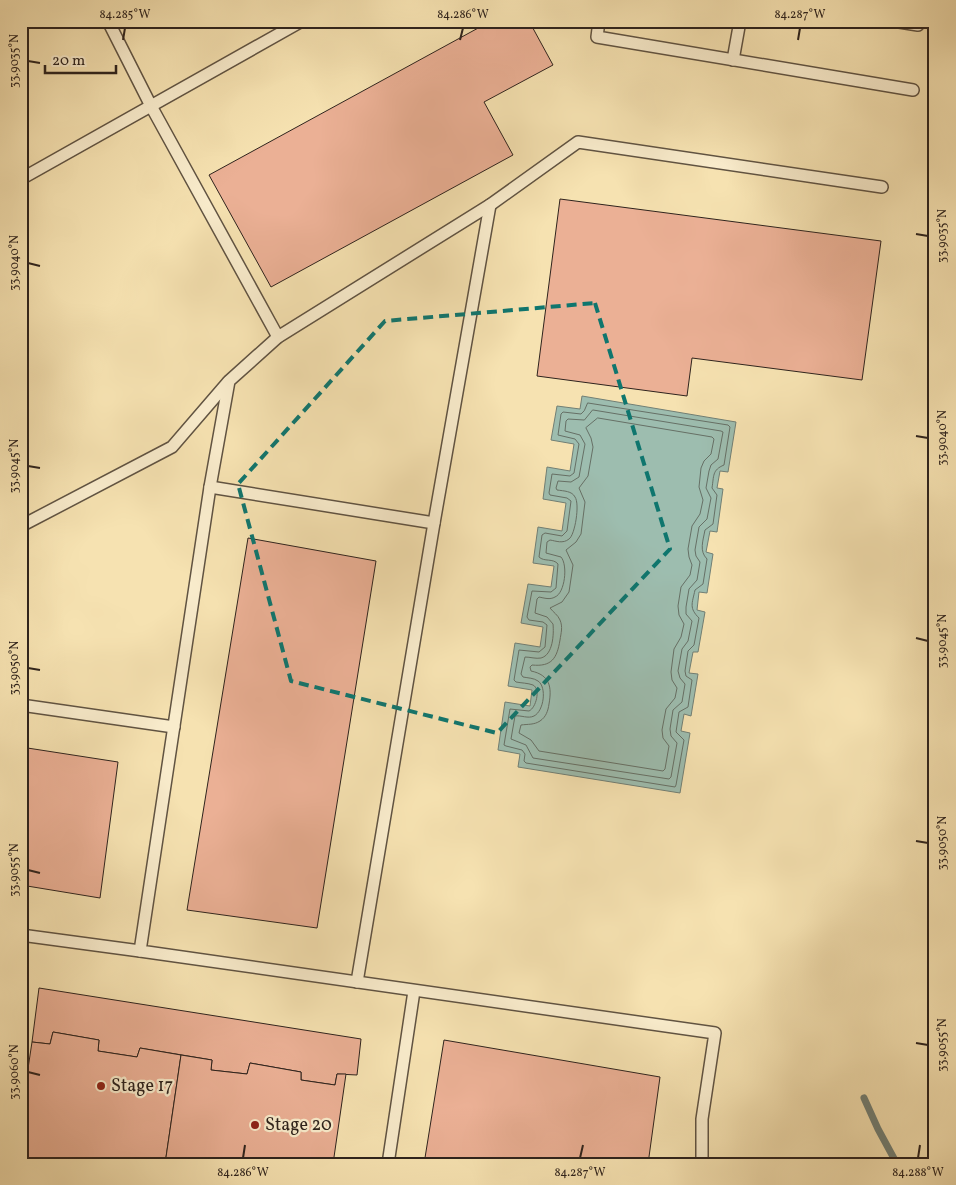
<svg xmlns="http://www.w3.org/2000/svg" width="956" height="1185" viewBox="0 0 956 1185" font-family="Vollkorn,serif">
<rect width="100%" height="100%" fill="#f6e2b1"/>
<filter id="stains"><feTurbulence type="fractalNoise" baseFrequency=".004" numOctaves="4"/><feColorMatrix values="0 0 0 0 .2 0 0 0 0 .09 0 0 0 0 .02 0 0 0 .5 -.17"/></filter>
<radialGradient id="worn" r=".72"><stop offset=".6" stop-color="#630" stop-opacity="0"/><stop offset="1" stop-color="#630" stop-opacity=".3"/></radialGradient>
<path fill="#9dbdaf" stroke="#717f75" d="M582 396 736 422 728 472 720 471 717 488 723 489 717 532 710 531 706 552 713 554 707 593 699 592 697 610 705 612 698 652H693L689 673 698 674 691 716 684 714 681 731 690 733 680 793 518 767 520 754 498 750 505 702 530 706 532 690 508 686 515 643 540 647 543 627 521 623 528 584 551 587 554 566 533 563 538 527 562 531 566 503 543 499 547 467 570 471 574 444 551 440 557 406 580 409Z"/>
<g fill="none" stroke-linecap="round" stroke-linejoin="round">
<g stroke="#667066" stroke-width="1">
<path d="M588 403 728 425 730 427 724 465C712 470 714 476 712 488L717 495 713 524 705 530C703 541 699 551 707 559L703 584 695 590C692 604 689 608 699 618L694 645 688 651 685 671 686 676 692 680 688 707 679 712 676 732 684 740 676 785 675 787 526 763 524 761 525 754 522 750 506 746 504 745 510 709 529 711C536 708 541 689 533 685 528 683 521 683 516 682L514 680 519 650 539 652 545 647 547 625 543 622 529 620 527 617 532 591 551 592 556 588 558 564C553 558 544 562 539 557L542 535 545 533 562 536 567 531 571 501 567 498 550 495 549 493 552 474 570 476 574 473 579 444 575 439 558 435 561 414 563 412 581 414 584 411Z"/>
<path d="M593 410 721 431 723 432 718 459 711 465 709 471 706 488 711 498 707 519 699 527 695 550 696 556 700 562 697 580 689 589 686 607V614L692 621 688 641 682 649 678 671 680 678 685 684 682 702 673 710 670 729 671 736 677 743 671 777 669 779 533 758 526 745 511 739 515 716C521 715 528 719 534 716 544 711 547 687 538 681 534 678 528 678 523 677L521 674 525 657C530 657 536 659 541 658 553 655 554 634 553 624L547 617 535 613 537 599 539 597C544 598 550 600 555 597 565 593 568 565 561 557L546 553 547 542 550 540C556 541 563 544 569 539 575 535 580 504 575 497 572 491 564 491 557 490L556 488 558 481 571 482 579 477 585 444 580 435 565 431 566 421 568 419 584 420Z"/>
<path d="M598 418 712 437 714 439 711 454 704 461 701 468 699 487 703 500 700 514 692 526 688 549 689 557 692 565 690 575 681 587 678 606 679 615 684 624 681 637 674 649 671 672 672 680 677 688 675 698 666 709 662 730 663 738 669 746 665 769 663 771 539 751 531 740 519 733 521 725C528 724 534 725 540 721 546 717 548 711 549 704 552 687 550 675 531 671L530 667 532 665C552 667 557 658 560 640 561 633 563 627 560 620 558 615 553 612 550 608L562 602 569 592 573 565 566 550 576 542 581 534 585 502 579 488 588 476 593 447 591 438 586 428Z"/>
</g>
<path stroke="#717f75" stroke-width="7" d="M864 1098 878 1129 897 1164"/>
</g>
<g fill="#ebb095" stroke="#2e231d">
<path d="M491 21H529L553 65 484 102 513 155 271 287 209 175Z"/>
<path d="M560 199 881 241 862 380 692 358 687 396 537 376Z"/>
<path d="M248 538 376 561 317 928 187 910Z"/>
<path d="M21 747 118 762 100 898 21 885Z"/>
<path d="M39 988 361 1039 357 1075 337 1074 335 1085 301 1080V1072L250 1063 247 1074 211 1070 212 1060 140 1048 137 1057 98 1051 99 1040 53 1032 50 1044 32 1042Z"/>
<path d="M53 1032 99 1040 98 1051 137 1057 140 1048 181 1055 165 1164H21V1115L32 1042 50 1044Z"/>
<path d="M444 1040 660 1077 648 1164H424Z"/>
<path d="M181 1055 212 1060 211 1070 247 1074 250 1063 301 1072V1080L335 1085 337 1074H346L333 1164H165Z"/>
</g>
<g fill="none" stroke-linecap="round" stroke-linejoin="round">
<defs>
<g id="service">
<path d="M108 21 151 106 278 337"/>
<path d="M599 21 597 37 913 90"/>
<path d="M893 21 918 25"/>
<path d="M733 60 740 21"/>
<path d="M21 179 302 21"/>
<path d="M210 487 434 523"/>
<path d="M21 526 172 447 228 382"/>
<path d="M21 705 174 727"/>
<path d="M21 935 140 951"/>
<path d="M357 982 434 523 490 205"/>
<path d="M388 1164 414 991"/>
<path d="M702 1164V1119L715 1033 140 951 210 487 229 381 278 337 490 205 578 142 882 187"/>
</g>
</defs>
<use href="#service" stroke="#605342" stroke-width="14"/>
<use href="#service" stroke="#f9eccc" stroke-width="11"/>
</g>
<path fill="none" stroke="#0f766e" stroke-width="4" stroke-dasharray="10 6" stroke-linejoin="round" d="M595 303 670 549 497 733 291 681 238 484 385 321Z"/>
<path fill="none" stroke="#2e231d" stroke-width="2" d="M123 40 125 28M460 40 463 28M798 40 800 28M28 61 40 63M916 234 928 236M28 263 40 266M916 436 928 438M28 466 40 468M916 638 928 641M28 668 40 670M916 841 928 843M28 870 40 873M916 1043 928 1045M28 1072 40 1075M243 1158 245 1145M580 1158 583 1145M918 1158 920 1145"/>
<g fill="#8f2418" stroke="#f9eccc" stroke-width="2">
<circle cx="101" cy="1086" r="5"/>
<circle cx="255" cy="1125" r="5"/>
</g>
<g text-anchor="middle" dominant-baseline="central" stroke-width="4.5" stroke-linejoin="round" paint-order="stroke">
<g font-size="18" fill="#2e231d" stroke="#f9eccc" text-anchor="start">
<text x="111" y="1086">Stage 17</text>
<text x="265" y="1125">Stage 20</text>
</g>
</g>
<rect width="956" height="1185" fill="none" stroke="#f6e2b1" stroke-width="55"/>
<path d="M45 65v8h71v-8" fill="none" stroke="#2e231d" stroke-width="2.5"/>
<text x="52" y="65" font-size="15" fill="#2e231d" stroke="#f9eccc" stroke-width="4" paint-order="stroke">20 m</text>
<rect x="28" y="28" width="900" height="1130" fill="none" stroke="#2e231d" stroke-width="2"/>
<g font-size="12" text-anchor="middle" fill="#2e231d">
<text x="125" y="18">84.285°W</text>
<text x="463" y="18">84.286°W</text>
<text x="800" y="18">84.287°W</text>
<text transform="translate(14 61) rotate(-90)" y="4">33.9035°N</text>
<text transform="translate(942 236) rotate(-90)" y="4">33.9035°N</text>
<text transform="translate(14 263) rotate(-90)" y="4">33.9040°N</text>
<text transform="translate(942 438) rotate(-90)" y="4">33.9040°N</text>
<text transform="translate(14 466) rotate(-90)" y="4">33.9045°N</text>
<text transform="translate(942 641) rotate(-90)" y="4">33.9045°N</text>
<text transform="translate(14 668) rotate(-90)" y="4">33.9050°N</text>
<text transform="translate(942 843) rotate(-90)" y="4">33.9050°N</text>
<text transform="translate(14 870) rotate(-90)" y="4">33.9055°N</text>
<text transform="translate(942 1045) rotate(-90)" y="4">33.9055°N</text>
<text transform="translate(14 1072) rotate(-90)" y="4">33.9060°N</text>
<text x="243" y="1176">84.286°W</text>
<text x="580" y="1176">84.287°W</text>
<text x="918" y="1176">84.288°W</text>
</g>
<rect width="100%" height="100%" filter="url(#stains)"/>
<rect width="100%" height="100%" fill="url(#worn)"/>
</svg>
